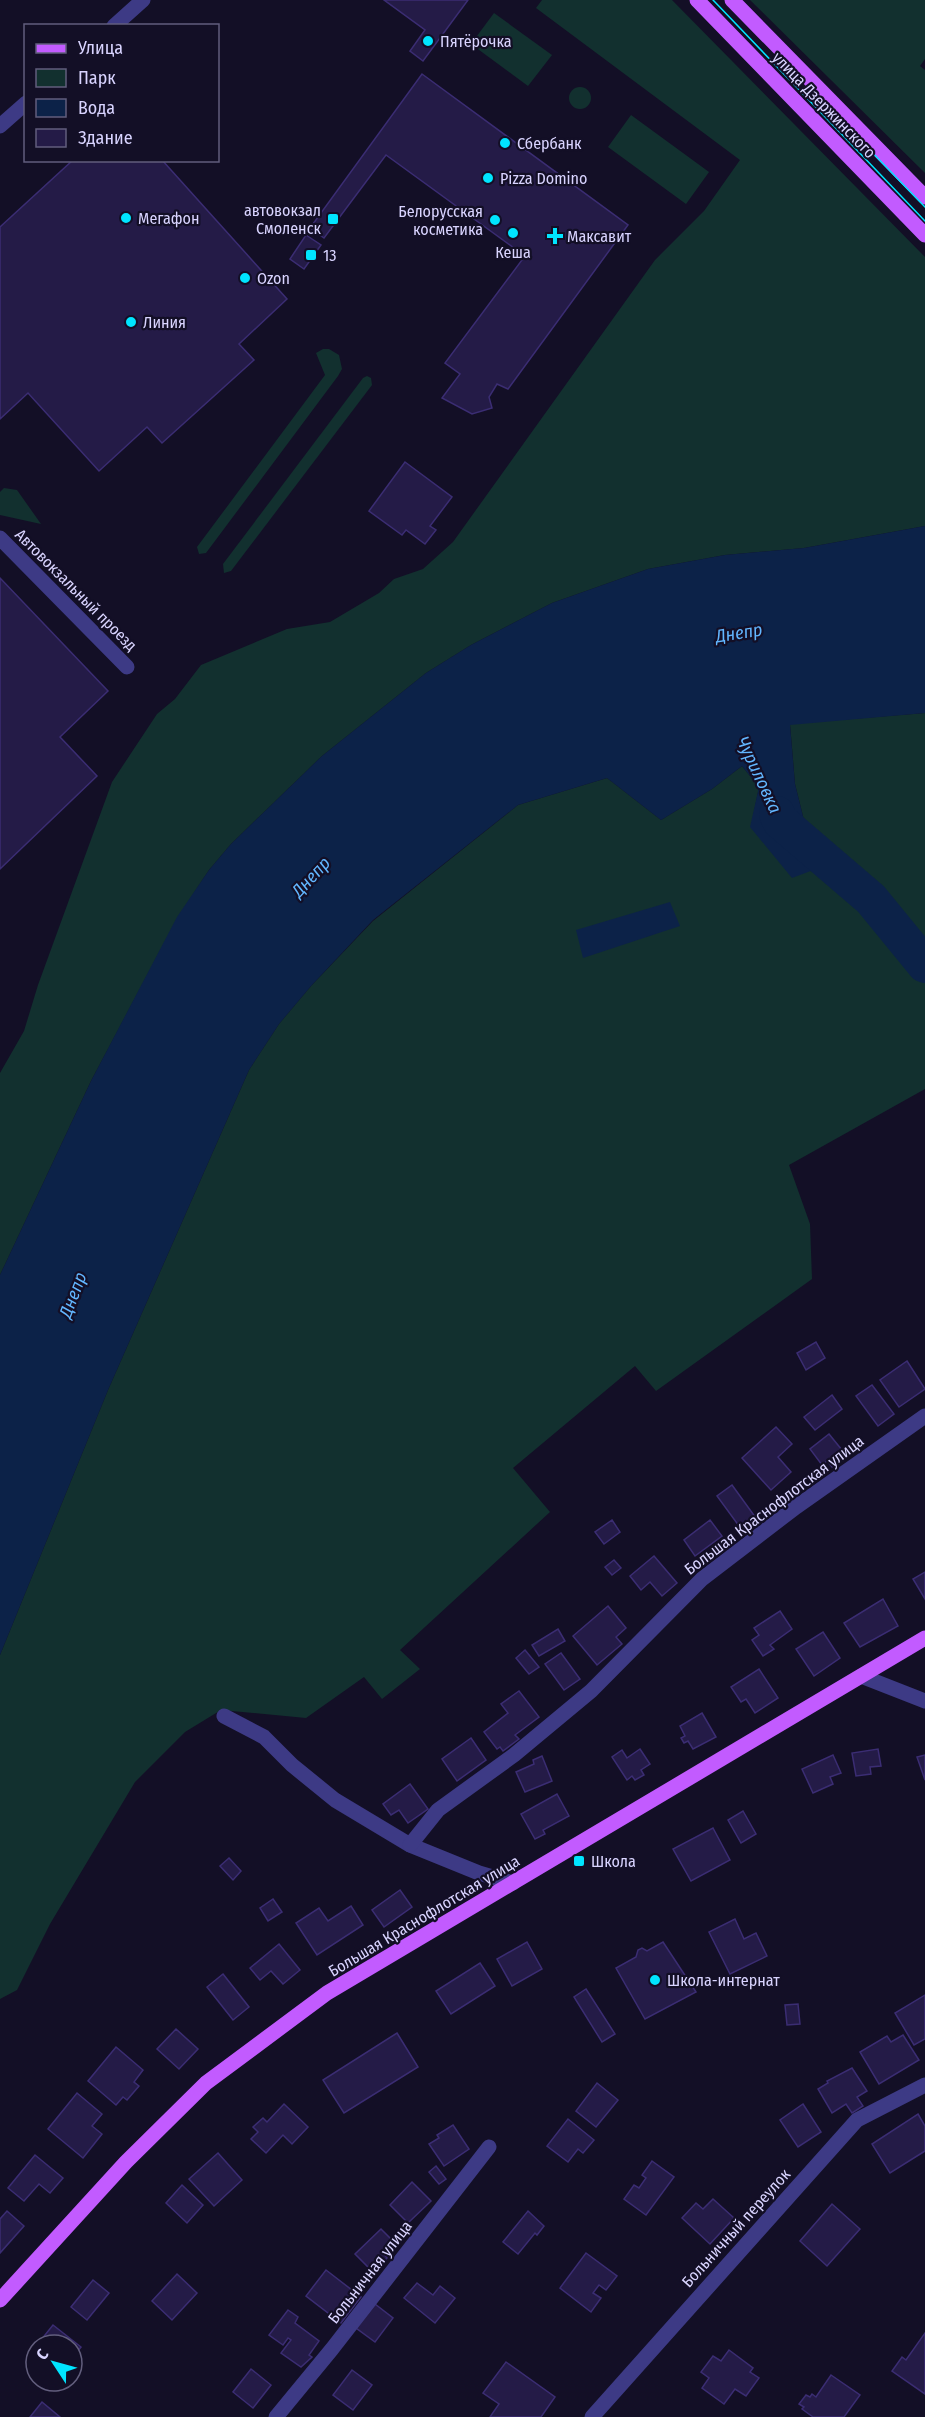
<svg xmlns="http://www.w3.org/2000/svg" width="925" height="2417" viewBox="0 0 925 2417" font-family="'Fira Sans Condensed',sans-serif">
<rect width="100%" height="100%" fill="#130f26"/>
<g fill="#12302f">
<path d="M542 0H672L925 257V526L804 548 725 555 648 569 552 603 471 645 426 673 322 756 231 844 209 870 178 917 91 1081 0 1275V1073L24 1031 38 985 112 782 157 714 175 699 201 665 287 629 330 622 379 593 394 579 423 569 453 542 655 260 704 211 740 160 536 8Z"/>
<path d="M750 0H925V59L920 66 925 70V173Z"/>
<path d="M494 13 552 55 528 86 471 44Z"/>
<circle cx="580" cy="98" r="11"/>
<path d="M631 115 709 172 686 204 608 147Z"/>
<path d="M323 349H329L339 355 342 369 338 376 206 553 199 554 197 547 325 375 316 353Z"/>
<path d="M367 376 371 378 372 385 231 571 224 573 223 564 363 378Z"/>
<path d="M4 488 17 490 41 524 0 515V492Z"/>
<path d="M925 713V1089L789 1165 810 1224 812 1279 656 1391 635 1366 513 1468 550 1512 400 1650 420 1669 382 1699 364 1677 306 1718 221 1710 185 1732 135 1782 50 1924 17 1990 0 1999V1655L108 1390 249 1070 279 1024 311 986 373 921 518 805 607 778 661 820 712 789 742 766 759 787 751 827 816 869 795 784 790 724Z"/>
</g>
<g fill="#0c2248">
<path d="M925 526V713L790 725 795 784 816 869 792 878 750 827 759 787 742 766 712 789 661 820 607 778 518 805 373 920 311 986 279 1024 249 1070 108 1390 0 1655V1275L91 1081 177 917 209 870 231 844 322 756 426 673 471 645 552 603 648 569 725 555 804 548Z"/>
<path d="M670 902 680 926 583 958 576 930Z"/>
</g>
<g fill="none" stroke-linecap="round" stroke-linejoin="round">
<path stroke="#0c2248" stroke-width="36" d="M777 814 780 821 871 899 925 965"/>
</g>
<g fill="#241b47" stroke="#3b2d73" stroke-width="1.5">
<path d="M384 0H468L423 61 410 51 425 30Z"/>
<path d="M422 74 628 225 508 389 497 384 489 397 492 408 472 414 442 398 460 374 445 363 525 256 386 155 324 238 310 228Z"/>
<path d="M73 160H162L287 299 239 344 254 360 162 443 147 427 99 471 28 393 0 419V227Z"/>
<path d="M306 235 321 245 304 269 290 259Z"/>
<path d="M405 462 452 497 430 526 436 530 425 544 406 530 402 535 369 511Z"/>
<path d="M0 578 108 691 60 737 97 776 0 869Z"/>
<path d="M816 1342 825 1358 806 1370 797 1353Z"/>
<path d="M907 1361 925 1389 899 1407 880 1380Z"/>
<path d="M872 1385 894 1414 878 1426 856 1396Z"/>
<path d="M832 1395 842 1409 815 1430 804 1417Z"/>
<path d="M776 1427 792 1444 778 1457 791 1472 771 1490 742 1458Z"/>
<path d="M829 1434 846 1455 832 1467 827 1461 822 1465 810 1449Z"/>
<path d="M732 1485 756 1518 749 1523 747 1520 739 1526 717 1496Z"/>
<path d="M612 1520 620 1532 604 1544 595 1532Z"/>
<path d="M710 1520 722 1536 695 1556 684 1540Z"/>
<path d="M654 1556 677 1583 662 1596 650 1582 641 1590 630 1576Z"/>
<path d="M614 1560 621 1568 612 1575 605 1567Z"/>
<path d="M925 1572V1599L913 1579Z"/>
<path d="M883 1599 898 1626 860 1647 844 1623Z"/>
<path d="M608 1606 626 1628 616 1637 622 1644 597 1665 573 1636Z"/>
<path d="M780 1611 792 1629 770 1645 774 1649 763 1656 752 1640 759 1635 754 1628Z"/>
<path d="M558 1629 565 1641 539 1656 532 1645Z"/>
<path d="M823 1632 840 1658 814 1676 796 1649Z"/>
<path d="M525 1650 539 1667 529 1674 516 1658Z"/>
<path d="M561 1653 580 1679 564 1690 545 1664Z"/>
<path d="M759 1669 778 1698 755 1713 746 1699 741 1702 731 1687Z"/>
<path d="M519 1691 539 1717 515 1735 519 1739 503 1751 500 1747 497 1749 484 1732 508 1713 501 1704Z"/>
<path d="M702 1713 716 1737 693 1749 688 1741 684 1743 681 1738 685 1736 680 1726Z"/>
<path d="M471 1738 486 1760 457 1781 442 1759Z"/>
<path d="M640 1749 650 1764 641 1770 644 1775 635 1780 632 1776 627 1780 612 1757 622 1750 627 1758Z"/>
<path d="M878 1749 881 1766 870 1767 871 1774 856 1776 852 1753Z"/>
<path d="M833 1755 841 1773 830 1777 833 1784 813 1793 802 1769Z"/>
<path d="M925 1755V1780L917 1757Z"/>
<path d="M542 1756 552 1781 525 1792 516 1772 534 1764 533 1760Z"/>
<path d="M410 1784 428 1809 408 1823 399 1810 391 1815 383 1804Z"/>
<path d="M557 1794 569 1816 543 1830 545 1834 535 1839 521 1814Z"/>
<path d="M743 1811 756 1834 741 1843 728 1820Z"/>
<path d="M713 1828 730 1860 691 1881 673 1849Z"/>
<path d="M229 1858 241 1871 233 1880 220 1866Z"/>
<path d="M400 1890 412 1907 384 1927 372 1910Z"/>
<path d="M273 1899 282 1912 268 1921 260 1908Z"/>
<path d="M351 1906 363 1925 317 1955 296 1923 319 1908 328 1921Z"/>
<path d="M735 1919 744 1939 756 1933 767 1956 730 1974 709 1932Z"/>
<path d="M527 1942 542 1969 512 1986 497 1959Z"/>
<path d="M663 1942 696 1992 645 2019 616 1968 636 1957 638 1950 642 1948 647 1951Z"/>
<path d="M279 1944 300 1970 283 1984 271 1971 260 1980 250 1968Z"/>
<path d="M480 1963 495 1986 451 2014 436 1991Z"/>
<path d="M223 1974 249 2007 233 2020 207 1987Z"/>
<path d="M586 1989 615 2034 602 2042 574 1997Z"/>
<path d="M925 1995V2039L914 2045 895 2013Z"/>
<path d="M798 2004 800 2024 787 2025 785 2005Z"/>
<path d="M176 2029 198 2049 179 2069 157 2049Z"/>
<path d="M397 2033 418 2067 344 2113 323 2080Z"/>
<path d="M903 2035 919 2060 879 2084 860 2052 887 2036 891 2042Z"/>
<path d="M116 2047 143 2070 134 2082 139 2086 127 2100 123 2097 116 2105 88 2081Z"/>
<path d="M852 2068 867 2091 857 2097 863 2106 852 2113 846 2104 832 2113 818 2089 828 2083 827 2081Z"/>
<path d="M597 2083 618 2100 596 2127 576 2111Z"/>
<path d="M77 2093 102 2114 92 2126 102 2134 83 2158 48 2129Z"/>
<path d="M284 2104 308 2127 292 2144 283 2135 266 2153 251 2139 258 2132 253 2127 263 2118 267 2122Z"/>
<path d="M803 2104 821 2132 798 2147 780 2120Z"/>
<path d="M918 2114 925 2126V2151L890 2173 872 2144Z"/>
<path d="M568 2119 594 2140 583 2153 578 2149 568 2162 547 2146Z"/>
<path d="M453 2125 469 2149 444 2166 429 2144 439 2138 437 2135Z"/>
<path d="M218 2153 242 2180 214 2206 189 2179Z"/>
<path d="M35 2155 63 2178 50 2193 39 2184 24 2201 8 2188Z"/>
<path d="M652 2161 674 2177 646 2215 624 2199 634 2185 639 2188 646 2178 642 2175Z"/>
<path d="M436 2166 446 2179 439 2184 429 2172Z"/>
<path d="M412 2182 431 2201 408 2223 390 2205Z"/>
<path d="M182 2185 203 2205 187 2223 166 2203Z"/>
<path d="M713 2199 734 2218 710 2244 682 2218 696 2203 703 2209Z"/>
<path d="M832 2204 860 2229 827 2266 800 2241Z"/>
<path d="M7 2211 24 2226 0 2253V2219Z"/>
<path d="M528 2211 544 2226 537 2235 535 2233 518 2254 503 2242Z"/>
<path d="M381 2229 395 2243 384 2254 387 2258 377 2269 372 2264 369 2268 355 2254Z"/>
<path d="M586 2253 617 2276 606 2290 599 2285 593 2293 601 2298 591 2312 560 2288Z"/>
<path d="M326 2270 361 2297 341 2323 306 2296Z"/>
<path d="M177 2274 197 2293 172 2320 152 2301Z"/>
<path d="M93 2280 109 2293 87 2320 71 2307Z"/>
<path d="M417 2283 433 2295 440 2286 455 2298 435 2323 404 2298Z"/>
<path d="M375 2304 393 2318 375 2342 356 2328Z"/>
<path d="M288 2310 298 2317 295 2323 319 2341 309 2355 312 2357 301 2367 281 2353 291 2340 288 2338 283 2345 269 2335Z"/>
<path d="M53 2325 81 2347 72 2358V2345H37Z"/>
<path d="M925 2333V2394L892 2371 902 2357 906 2360Z"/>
<path d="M729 2350 753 2368 750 2372 759 2378 746 2396 735 2389 724 2404 702 2388 709 2378 701 2372 713 2356 721 2361Z"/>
<path d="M506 2362 555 2397 541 2417H490L499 2404 483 2393Z"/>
<path d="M251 2369 271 2385 253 2408 233 2392Z"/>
<path d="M352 2370 372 2385 353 2410 333 2395Z"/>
<path d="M831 2375 860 2395 844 2417H813L802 2409 804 2407 799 2404 806 2395 810 2397 812 2394 816 2397Z"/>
<path d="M42 2402 60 2417H30Z"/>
</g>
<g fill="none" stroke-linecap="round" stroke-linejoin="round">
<g stroke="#3d3a85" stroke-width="15">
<path d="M114 26 143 0"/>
<path d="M0 126 26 103"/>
<path d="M0 538 127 667"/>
<path d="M861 1676 925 1701"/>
<path d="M224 1716 264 1737 292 1765 335 1800 410 1845 479 1873 513 1883"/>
<path d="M410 1845 438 1810 514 1755 591 1691 702 1579 796 1507 925 1416"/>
<path d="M276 2417 332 2349 489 2147"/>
<path d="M592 2417 857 2120 925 2085"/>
</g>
<g stroke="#c25bff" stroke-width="15">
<path d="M697 0 925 235"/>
<path d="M732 0 925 197"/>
<path d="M0 2300 126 2162 206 2083 327 1993 925 1638"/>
</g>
<g stroke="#00e5ff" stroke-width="1.5">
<path d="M713 0 925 221"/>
<path d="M833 112 925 207"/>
</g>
</g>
<g fill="#00e5ff" stroke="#130f26" stroke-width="2">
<circle cx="428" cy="41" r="6"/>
<circle cx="505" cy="143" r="6"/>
<circle cx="488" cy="178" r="6"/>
<circle cx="126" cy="218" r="6"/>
<rect x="327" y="213" width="12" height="12" rx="3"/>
<circle cx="495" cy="220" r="6"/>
<circle cx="513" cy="233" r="6"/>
<path d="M552 227h6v6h6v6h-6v6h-6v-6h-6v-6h6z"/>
<rect x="305" y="249" width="12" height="12" rx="3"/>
<circle cx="245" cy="278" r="6"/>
<circle cx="131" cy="322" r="6"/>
<rect x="573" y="1855" width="12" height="12" rx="3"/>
<circle cx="655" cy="1980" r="6"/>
</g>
<g text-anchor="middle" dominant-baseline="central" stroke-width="4.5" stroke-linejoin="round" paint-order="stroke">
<g font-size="16" fill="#d9d4ff" stroke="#130f26" text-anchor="start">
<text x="440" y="41">Пятёрочка</text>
<text x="517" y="143">Сбербанк</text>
<text x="500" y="178">Pizza Domino</text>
<text x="321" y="210" text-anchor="end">автовокзал<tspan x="321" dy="18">Смоленск</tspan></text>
<text x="483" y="211" text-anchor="end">Белорусская<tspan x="483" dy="18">косметика</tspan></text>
<text x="138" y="218">Мегафон</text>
<text x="567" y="236">Максавит</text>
<text x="513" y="252" text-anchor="middle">Кеша</text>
<text x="323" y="255">13</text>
<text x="257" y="278">Ozon</text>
<text x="143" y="322">Линия</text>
<text x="591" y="1861">Школа</text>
<text x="667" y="1980">Школа-интернат</text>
</g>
<g font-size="16" fill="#d9d4ff" stroke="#130f26">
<text transform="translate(824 105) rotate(46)">улица Дзержинского</text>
<text transform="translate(76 590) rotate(45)">Автовокзальный проезд</text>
<text transform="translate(774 1505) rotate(-37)">Большая Краснофлотская улица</text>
<text transform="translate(424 1916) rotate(-31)">Большая Краснофлотская улица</text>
<text transform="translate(736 2228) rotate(-48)">Больничный переулок</text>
<text transform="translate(370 2272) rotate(-52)">Больничная улица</text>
</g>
<g font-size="18" font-style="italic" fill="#62b6ff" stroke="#130f26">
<text transform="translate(739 633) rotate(-9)">Днепр</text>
<text transform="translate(759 775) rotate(65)">Чуриловка</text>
<text transform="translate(311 877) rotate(-47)">Днепр</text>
<text transform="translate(73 1295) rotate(-69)">Днепр</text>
</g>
</g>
<rect x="24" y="24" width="195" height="138" fill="#130f26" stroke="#625e7d" stroke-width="1.5"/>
<rect x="36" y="44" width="30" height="9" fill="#c25bff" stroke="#625e7d" stroke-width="1.5"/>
<text x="78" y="54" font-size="18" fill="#d9d4ff">Улица</text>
<rect x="36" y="69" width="30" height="18" fill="#12302f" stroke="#625e7d" stroke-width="1.5"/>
<text x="78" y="84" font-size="18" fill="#d9d4ff">Парк</text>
<rect x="36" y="99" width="30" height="18" fill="#0c2248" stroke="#625e7d" stroke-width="1.5"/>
<text x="78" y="114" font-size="18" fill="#d9d4ff">Вода</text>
<rect x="36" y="129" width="30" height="18" fill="#241b47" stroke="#625e7d" stroke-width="1.5"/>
<text x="78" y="144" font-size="18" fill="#d9d4ff">Здание</text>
<g transform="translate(54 2363) rotate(306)"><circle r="28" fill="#130f26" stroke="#625e7d" stroke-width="1.5"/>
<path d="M0-4.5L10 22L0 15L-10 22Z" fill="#00e5ff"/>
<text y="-9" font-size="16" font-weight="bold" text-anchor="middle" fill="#d9d4ff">С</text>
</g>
</svg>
